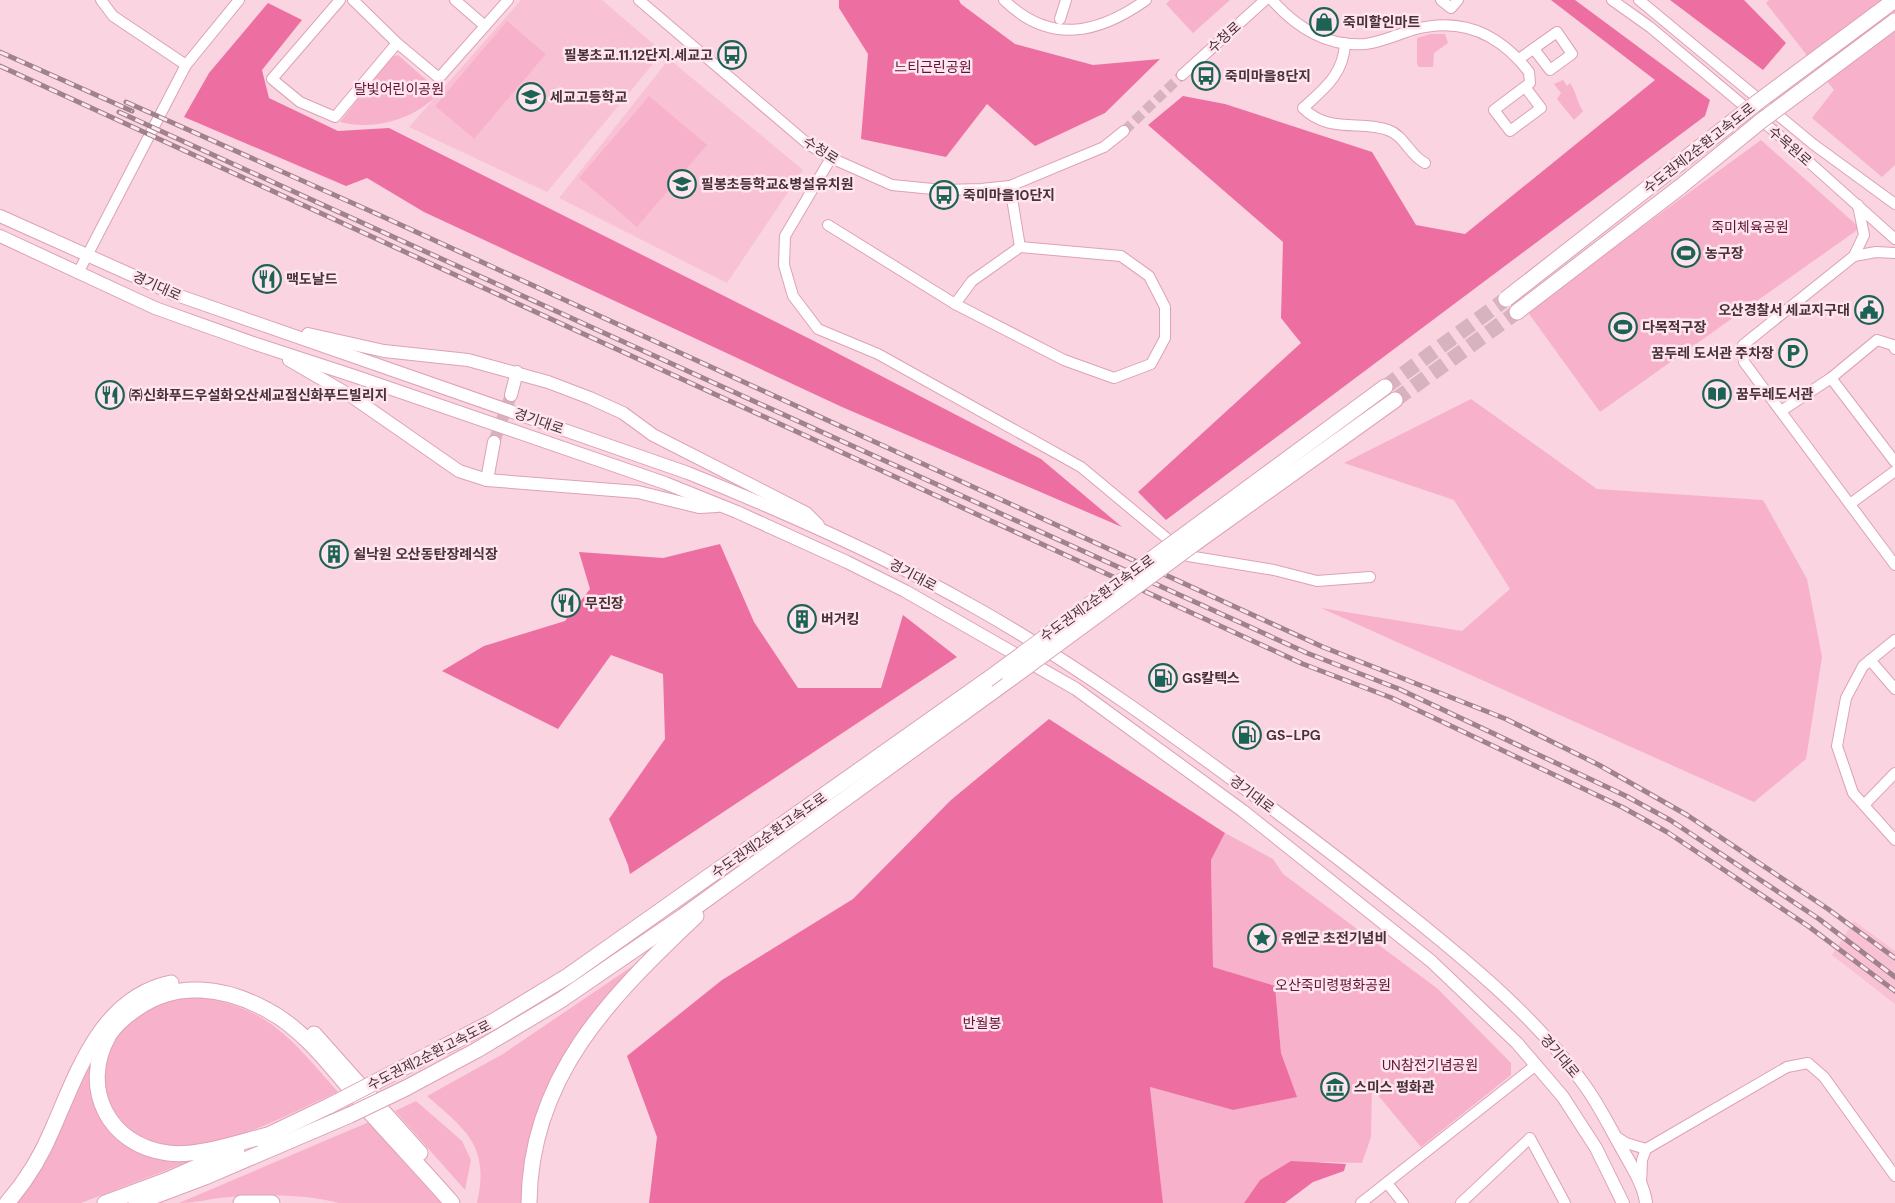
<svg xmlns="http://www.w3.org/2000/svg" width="1895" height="1203" viewBox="0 0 1895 1203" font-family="'DM Sans','Noto Sans KR',sans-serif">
<rect width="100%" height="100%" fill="#fad4e0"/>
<g fill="#f9c2d4">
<path d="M521 0H602L663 52 547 192 409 127Z"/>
<path d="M669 59 803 170 727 283 559 198Z"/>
<path d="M1854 921 1895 951V1004L1832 955Z"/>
</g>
<g fill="#f8b1ca">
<path d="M1170 0H1230L1193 33 1166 4Z"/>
<path d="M1769 0H1895V165L1882 177 1812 118 1834 90 1766 3Z"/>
<path d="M507 21 546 54 474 139 435 106Z"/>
<path d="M1430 34H1445L1448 43 1434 53 1433 67H1419L1417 64V38Z"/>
<path d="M398 55 440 92C416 119 375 131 340 122L391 57Z"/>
<path d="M1563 80 1567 86 1570 83C1576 91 1577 103 1583 111L1574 120 1557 99 1561 93 1554 84Z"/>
<path d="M649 96 707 145 637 227 579 178Z"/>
<path d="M1761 140 1860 228 1600 412 1527 311Z"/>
<path d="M1471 399 1597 489 1763 500 1807 579 1822 657 1806 759 1754 802 1321 608 1462 631 1510 589 1454 500 1344 463Z"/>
<path d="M1225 833 1273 859 1283 874 1438 989 1511 1063V1075L1421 1147 1372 1088 1371 1137 1362 1163 1321 1162 1260 1180 1244 1203H1163L1150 1087 1233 1110 1296 1096 1281 1053 1275 987 1213 967 1211 860Z"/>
<path d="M634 965 607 995 575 1039 526 1163 523 1181 524 1203H477C490 1146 466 1130 427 1096L503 1054Z"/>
<path d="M197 997C268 1006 293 1041 338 1092 290 1113 234 1145 181 1147 168 1148 157 1144 145 1139 96 1119 90 1055 130 1021 140 1013 152 1007 163 1002 173 998 186 998 197 997Z"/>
<path d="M98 1046 93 1068 115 1135 193 1160 81 1203H15Z"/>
<path d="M416 1101 462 1141 471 1160 465 1190 395 1111Z"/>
<path d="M369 1122 442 1203H339C305 1194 265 1194 230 1197 212 1198 197 1203 179 1203Z"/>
</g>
<g fill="#ed6fa2">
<path d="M839 0H959L961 4 1015 44 1093 65 1160 59 1105 113 1035 146 987 104 946 157 861 139 868 54 839 8Z"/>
<path d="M1551 0H1575L1710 100 1705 116 1166 520 1138 492 1301 343 1281 318 1283 242 1148 125 1183 96 1225 104 1372 152 1416 225 1465 234 1655 80Z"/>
<path d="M1670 0H1744L1786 43 1763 70Z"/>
<path d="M268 3 302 20 262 70 269 98 338 131 389 128 814 341 1041 459 1122 527 842 407 424 212 367 178 346 186 184 117 209 73Z"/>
<path d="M720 544 754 622 798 688H881L903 615 957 657 630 874 628 865 609 819 665 739 663 674 611 655 558 729 442 671 484 646 565 621 590 589 579 552 663 558Z"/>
<path d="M1049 719 1225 833 1211 860 1213 967 1275 986 1281 1053 1297 1097 1233 1110 1150 1087 1163 1203H649L657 1137 627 1056 722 980 853 899 951 800Z"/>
<path d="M1291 1161 1346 1164 1344 1171 1313 1182 1285 1203H1244L1260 1180Z"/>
</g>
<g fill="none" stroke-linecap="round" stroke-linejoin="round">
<path stroke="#d7b3bf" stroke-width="10" stroke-dasharray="10 5" stroke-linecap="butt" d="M1124 131 1182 75"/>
<path stroke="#d7b3bf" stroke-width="12" stroke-dasharray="12 6" stroke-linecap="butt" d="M494 442 511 395"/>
<g stroke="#d7b3bf" stroke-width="15" stroke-dasharray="15 8" stroke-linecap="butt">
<path d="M1385 387 1506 299"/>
<path d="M1395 400 1517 312"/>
</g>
<defs>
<g id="minor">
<path d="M101 0 113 16 186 65"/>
<path d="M340 0 272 79 300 102 335 117 397 43 439 78 508 0"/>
<path d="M353 0 397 43"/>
<path d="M455 0 485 26"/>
<path d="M639 0 808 144 831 158 892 185 943 190 981 189 1010 186 1104 147 1124 131"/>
<path d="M1004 0C1050 45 1098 34 1146 0"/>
<path d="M1272 0C1296 27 1327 47 1365 44 1382 42 1396 35 1412 30 1461 16 1499 33 1529 72L1530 83 1494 110 1510 131 1541 108 1525 87"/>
<path d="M1441 0 1451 8 1458 0"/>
<path d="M1612 0 1650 27 1781 137 1895 239"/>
<path d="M1639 0 1813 144 1895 204"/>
<path d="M1060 19 1066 0"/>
<path d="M1345 43C1344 74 1324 89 1303 108 1329 134 1361 120 1388 130 1405 136 1409 155 1425 163"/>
<path d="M1519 59 1557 32 1572 54 1550 70 1534 49"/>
<path d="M1182 75 1265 0"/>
<path d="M831 158 785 236 784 265 793 296 818 329 878 354 1081 467 1188 556 1274 570 1317 581 1370 577"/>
<path d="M1858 205 1864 235 1854 256 1743 345 1744 362 1895 565"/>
<path d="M828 225 955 304 972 281 1020 247 1010 186"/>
<path d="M1854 256 1876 252 1895 253"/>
<path d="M78 273 186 65 239 0"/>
<path d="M955 304 1064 360 1114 378 1151 364 1165 338V307L1149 276 1121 256 1020 247"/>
<path d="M1831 378 1895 462"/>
<path d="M1781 411 1831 378 1877 340 1893 345 1895 349"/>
<path d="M1850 504 1895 471"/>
<path d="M1895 640 1863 666 1846 698 1837 746 1853 793 1895 840"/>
<path d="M1870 660 1895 689"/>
<path d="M1864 805 1895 773"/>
<path d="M1615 1136 1626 1143 1646 1149"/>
<path d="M1387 1183 1403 1203"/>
<path d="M1641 1185 1642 1160 1646 1149 1787 1067 1808 1063 1824 1077 1895 1176"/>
<path d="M1361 1203 1536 1065"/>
<path d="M1461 1203 1530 1138 1565 1203"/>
</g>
<g id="major">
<path d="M0 216 174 294 688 473C787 513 885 556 978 609 1082 668 1178 739 1274 810 1321 845 1366 880 1411 916 1473 966 1536 1018 1583 1083 1598 1103 1609 1126 1621 1147 1630 1164 1644 1184 1646 1203"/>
<path d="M0 236 155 308 256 344 357 377 665 483 737 512 847 562 905 591 1076 689 1243 811 1431 961 1517 1043 1563 1097 1596 1148 1623 1203"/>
<path d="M308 334 384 351 468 360 548 382 590 398 623 413 653 435 806 513 818 525"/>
<path d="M289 360 351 396 459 471 487 480 638 492 699 507 717 506"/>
<path d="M511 395 517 372"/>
<path d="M487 480 494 442"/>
</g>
<g id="highway">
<path d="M1517 312 1680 187"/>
<path d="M1191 530 1385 387"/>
<path d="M1198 541 1395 400"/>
<path d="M314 1034 420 1153"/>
<path d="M393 1073 494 1021 568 976 987 680"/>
<path d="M406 1088 477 1050 561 1000 682 917 1010 679"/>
<path d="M268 1135C239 1142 198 1157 168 1153 109 1146 79 1088 109 1035 115 1025 126 1016 136 1009 176 980 225 987 267 1010 310 1032 344 1084 376 1119 401 1147 427 1174 452 1203"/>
<path d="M260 1139 331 1105"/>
<path d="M7 1203C26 1181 42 1155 53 1128 78 1071 102 997 171 983"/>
<path d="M105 1203 167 1180 237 1149"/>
<path d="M136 1203 205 1177 350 1115"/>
<path d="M241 1203H272"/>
<path d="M529 1203C530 1077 610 997 696 916"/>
</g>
</defs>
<use href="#minor" stroke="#dda2b6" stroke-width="12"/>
<use href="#major" stroke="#dda2b6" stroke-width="14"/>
<use href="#highway" stroke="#dda2b6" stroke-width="17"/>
<use href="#minor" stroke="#fff" stroke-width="10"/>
<use href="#major" stroke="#fff" stroke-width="12"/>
<use href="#highway" stroke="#fff" stroke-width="15"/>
<defs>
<g id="rail">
<path d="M0 52 132 111"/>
<path d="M0 66 1303 664 1392 698 1622 807 1667 832 1808 926 1895 991"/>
<path d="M126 102 377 214 1323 647 1506 719 1599 765 1687 815 1828 909 1895 958"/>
<path d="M119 112 1307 653 1399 689 1626 796 1670 820 1819 919 1895 977"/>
</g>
</defs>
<use href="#rail" stroke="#a0828c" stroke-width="5"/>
<use href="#rail" stroke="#ffe5ed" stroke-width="3" stroke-dasharray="9" stroke-linecap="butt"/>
<defs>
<g id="highway-bridge">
<path d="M1680 187 1761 121 1895 21"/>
<path d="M1506 299 1759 101 1895 0"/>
<path d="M1010 679 1198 541"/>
<path d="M987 680 1191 530"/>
<path d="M331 1105 393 1073"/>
<path d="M350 1115 406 1088"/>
</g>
</defs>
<use href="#highway-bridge" stroke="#dda2b6" stroke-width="17" stroke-linecap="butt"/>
<use href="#highway-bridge" stroke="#fff" stroke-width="15"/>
</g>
<defs>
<symbol id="shop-ring" viewBox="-11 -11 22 22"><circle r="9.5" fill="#ffe5ed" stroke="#1d6355" stroke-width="1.5"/><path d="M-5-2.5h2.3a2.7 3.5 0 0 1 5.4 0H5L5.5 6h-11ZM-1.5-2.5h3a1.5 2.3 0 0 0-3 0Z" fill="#1d6355"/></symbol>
<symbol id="bus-ring" viewBox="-11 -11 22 22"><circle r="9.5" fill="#ffe5ed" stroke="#1d6355" stroke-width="1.5"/><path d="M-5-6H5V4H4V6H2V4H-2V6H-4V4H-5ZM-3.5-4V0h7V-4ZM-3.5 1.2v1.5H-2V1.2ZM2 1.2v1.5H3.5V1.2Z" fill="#1d6355"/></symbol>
<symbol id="school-ring" viewBox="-11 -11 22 22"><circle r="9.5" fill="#ffe5ed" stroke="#1d6355" stroke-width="1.5"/><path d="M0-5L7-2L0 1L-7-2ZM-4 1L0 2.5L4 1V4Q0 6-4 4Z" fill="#1d6355"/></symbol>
<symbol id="stadium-ring" viewBox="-11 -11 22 22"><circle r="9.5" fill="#ffe5ed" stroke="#1d6355" stroke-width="1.5"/><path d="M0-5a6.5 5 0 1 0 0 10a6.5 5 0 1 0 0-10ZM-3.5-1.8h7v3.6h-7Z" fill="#1d6355"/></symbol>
<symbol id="restaurant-ring" viewBox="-11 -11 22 22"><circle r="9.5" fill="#ffe5ed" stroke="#1d6355" stroke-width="1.5"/><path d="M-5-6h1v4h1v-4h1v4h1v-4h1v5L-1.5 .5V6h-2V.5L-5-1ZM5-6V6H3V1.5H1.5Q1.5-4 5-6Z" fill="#1d6355"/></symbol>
<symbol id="civic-ring" viewBox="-11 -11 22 22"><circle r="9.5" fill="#ffe5ed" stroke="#1d6355" stroke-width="1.5"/><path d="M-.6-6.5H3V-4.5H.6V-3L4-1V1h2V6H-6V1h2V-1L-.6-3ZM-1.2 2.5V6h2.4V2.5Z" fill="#1d6355"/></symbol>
<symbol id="parking-ring" viewBox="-11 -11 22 22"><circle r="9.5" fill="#ffe5ed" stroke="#1d6355" stroke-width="1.5"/><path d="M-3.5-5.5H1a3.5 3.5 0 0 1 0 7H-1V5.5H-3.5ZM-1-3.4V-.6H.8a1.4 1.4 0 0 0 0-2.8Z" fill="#1d6355"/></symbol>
<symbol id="library-ring" viewBox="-11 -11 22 22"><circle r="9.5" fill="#ffe5ed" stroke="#1d6355" stroke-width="1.5"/><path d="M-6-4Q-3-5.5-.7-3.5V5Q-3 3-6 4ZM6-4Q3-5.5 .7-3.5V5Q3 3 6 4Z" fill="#1d6355"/></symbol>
<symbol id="building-ring" viewBox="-11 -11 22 22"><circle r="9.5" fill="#ffe5ed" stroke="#1d6355" stroke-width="1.5"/><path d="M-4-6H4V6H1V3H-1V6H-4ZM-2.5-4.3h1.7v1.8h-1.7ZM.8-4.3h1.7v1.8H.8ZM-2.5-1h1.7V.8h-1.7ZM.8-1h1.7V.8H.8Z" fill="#1d6355"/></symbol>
<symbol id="fuel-ring" viewBox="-11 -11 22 22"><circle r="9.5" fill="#ffe5ed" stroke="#1d6355" stroke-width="1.5"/><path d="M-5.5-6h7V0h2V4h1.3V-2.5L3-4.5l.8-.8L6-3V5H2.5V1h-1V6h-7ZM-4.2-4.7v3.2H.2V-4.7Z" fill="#1d6355"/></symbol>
<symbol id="sight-ring" viewBox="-11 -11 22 22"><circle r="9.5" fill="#ffe5ed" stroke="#1d6355" stroke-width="1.5"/><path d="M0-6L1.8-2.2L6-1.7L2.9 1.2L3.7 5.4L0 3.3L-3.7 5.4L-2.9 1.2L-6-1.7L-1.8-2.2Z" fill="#1d6355"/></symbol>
<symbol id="museum-ring" viewBox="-11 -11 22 22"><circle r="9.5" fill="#ffe5ed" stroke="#1d6355" stroke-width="1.5"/><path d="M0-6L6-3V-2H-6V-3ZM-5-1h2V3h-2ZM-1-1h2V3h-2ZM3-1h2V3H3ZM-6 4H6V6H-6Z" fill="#1d6355"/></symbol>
</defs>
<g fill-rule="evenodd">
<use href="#shop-ring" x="1308" y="6" width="32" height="32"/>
<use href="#bus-ring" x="716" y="39" width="32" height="32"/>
<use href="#bus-ring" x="1190" y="60" width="32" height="32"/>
<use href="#school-ring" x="515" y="81" width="32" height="32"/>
<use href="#school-ring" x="666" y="168" width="32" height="32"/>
<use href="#bus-ring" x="928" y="179" width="32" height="32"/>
<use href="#stadium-ring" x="1670" y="237" width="32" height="32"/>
<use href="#restaurant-ring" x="251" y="263" width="32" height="32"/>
<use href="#civic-ring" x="1853" y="294" width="32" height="32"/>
<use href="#stadium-ring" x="1607" y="311" width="32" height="32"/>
<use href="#parking-ring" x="1777" y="337" width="32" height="32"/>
<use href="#library-ring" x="1701" y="378" width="32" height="32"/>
<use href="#restaurant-ring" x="94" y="379" width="32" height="32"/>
<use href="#building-ring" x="318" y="538" width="32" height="32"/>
<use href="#restaurant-ring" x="550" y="587" width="32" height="32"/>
<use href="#building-ring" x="786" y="603" width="32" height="32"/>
<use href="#fuel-ring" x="1147" y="662" width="32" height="32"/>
<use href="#fuel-ring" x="1231" y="719" width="32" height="32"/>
<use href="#sight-ring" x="1246" y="922" width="32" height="32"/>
<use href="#museum-ring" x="1319" y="1071" width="32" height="32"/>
</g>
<g text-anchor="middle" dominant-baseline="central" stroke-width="5" stroke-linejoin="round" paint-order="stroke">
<g font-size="14" font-weight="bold" fill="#493139" stroke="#ffe5ed" text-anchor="start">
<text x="1343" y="22">죽미할인마트</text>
<text x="713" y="55" text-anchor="end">필봉초교.11.12단지.세교고</text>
<text x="1225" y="76">죽미마을8단지</text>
<text x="550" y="97">세교고등학교</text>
<text x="701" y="184">필봉초등학교&amp;병설유치원</text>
<text x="963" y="195">죽미마을10단지</text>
<text x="1705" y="253">농구장</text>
<text x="286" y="279">맥도날드</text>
<text x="1850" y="310" text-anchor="end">오산경찰서 세교지구대</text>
<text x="1642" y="327">다목적구장</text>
<text x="1774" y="353" text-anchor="end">꿈두레 도서관 주차장</text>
<text x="1736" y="394">꿈두레도서관</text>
<text x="129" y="395">㈜신화푸드우설화오산세교점신화푸드빌리지</text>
<text x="353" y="554">쉴낙원 오산동탄장례식장</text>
<text x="585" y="603">무진장</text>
<text x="821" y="619">버거킹</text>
<text x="1182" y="678">GS칼텍스</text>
<text x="1266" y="735">GS-LPG</text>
<text x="1281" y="938">유엔군 초전기념비</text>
<text x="1354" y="1087">스미스 평화관</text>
</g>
<g font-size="14" fill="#493139" stroke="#ffe5ed">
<text transform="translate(1224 37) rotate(-42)">수청로</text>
<text transform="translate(1790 146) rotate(41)">수목원로</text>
<text transform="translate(1699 148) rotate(-38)">수도권제2순환고속도로</text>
<text transform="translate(821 150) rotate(32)">수청로</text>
<text transform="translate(157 286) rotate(24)">경기대로</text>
<text transform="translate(539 421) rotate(19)">경기대로</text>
<text transform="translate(913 575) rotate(28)">경기대로</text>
<text transform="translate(1097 598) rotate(-36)">수도권제2순환고속도로</text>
<text transform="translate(1252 794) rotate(37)">경기대로</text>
<text transform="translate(769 835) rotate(-35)">수도권제2순환고속도로</text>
<text transform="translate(429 1055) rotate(-27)">수도권제2순환고속도로</text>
<text transform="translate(1560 1056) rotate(50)">경기대로</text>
</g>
<g font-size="14" fill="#601237" stroke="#ffe5ed">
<text x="933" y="67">느티근린공원</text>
<text x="399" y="89">달빛어린이공원</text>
<text x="1750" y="227">죽미체육공원</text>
<text x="1333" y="985">오산죽미령평화공원</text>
<text x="982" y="1023">반월봉</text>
<text x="1430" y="1065">UN참전기념공원</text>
</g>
</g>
</svg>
